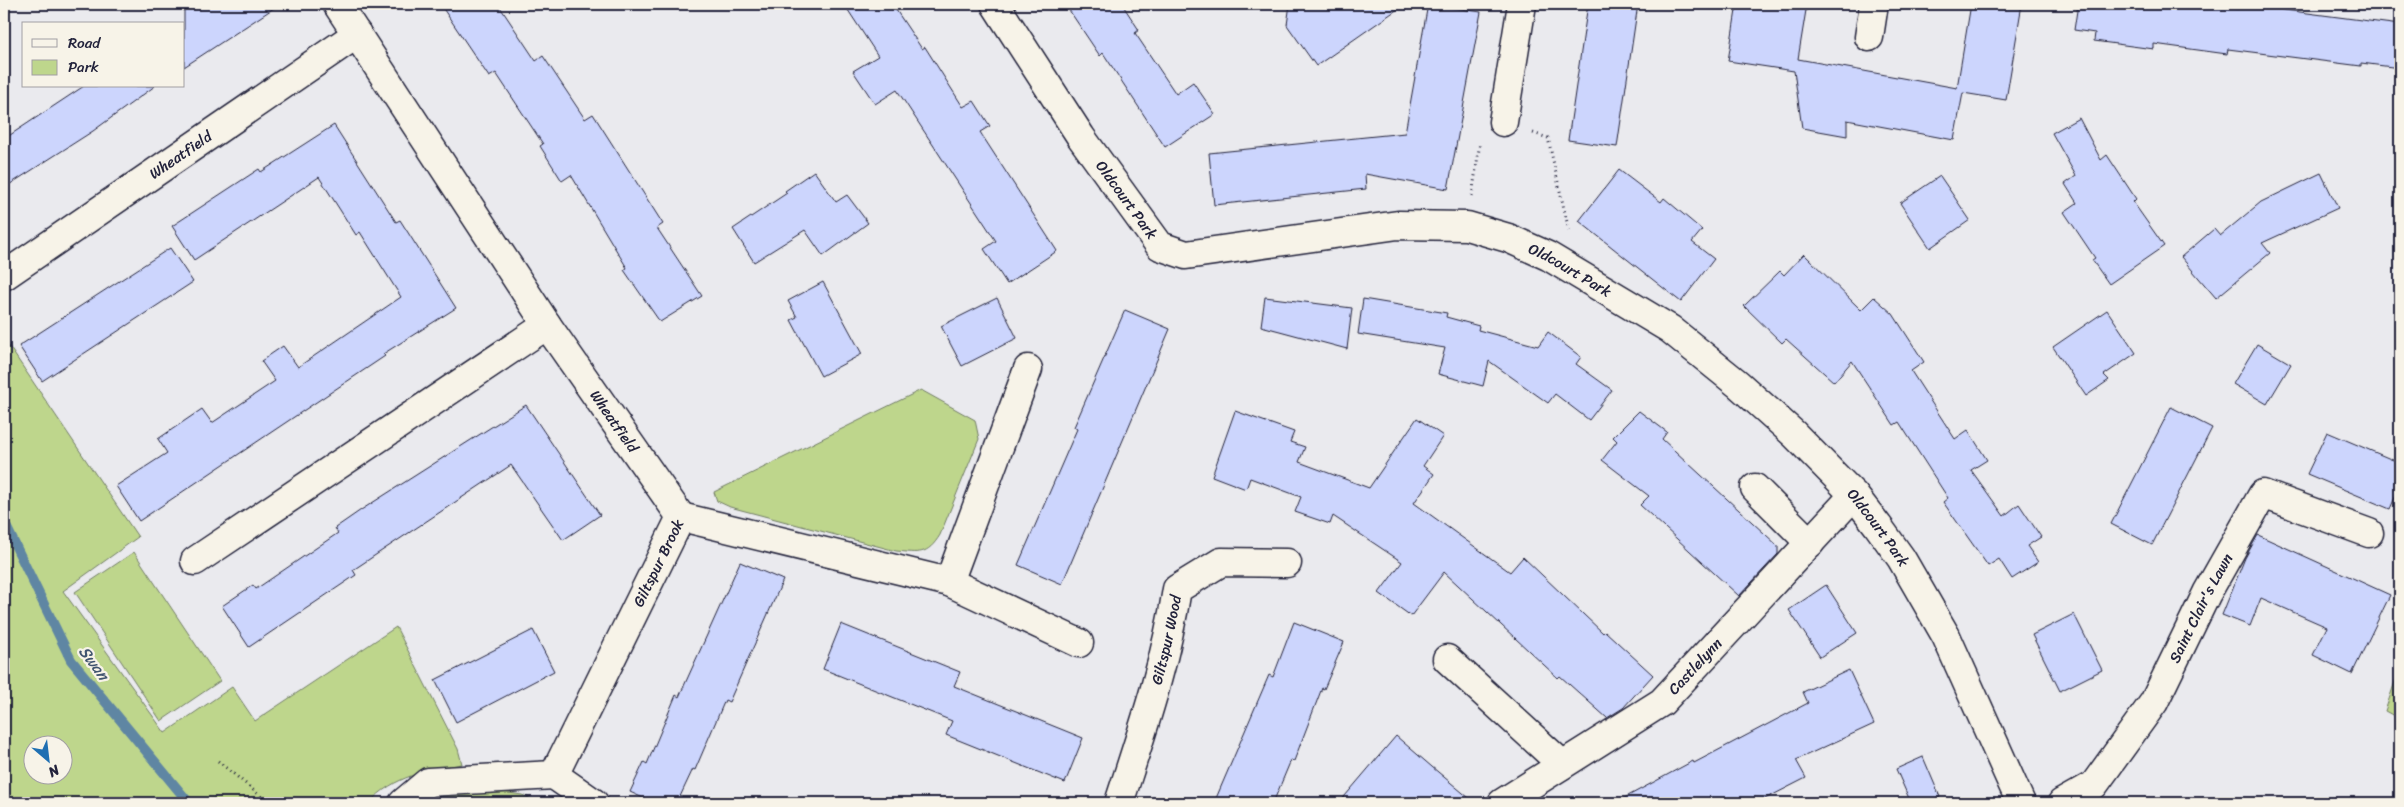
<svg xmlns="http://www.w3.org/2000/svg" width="2404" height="807" viewBox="0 0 2404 807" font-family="Sriracha,sans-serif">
<rect width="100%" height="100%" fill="#eaeaee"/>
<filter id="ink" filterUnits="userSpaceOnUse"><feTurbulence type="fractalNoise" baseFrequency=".02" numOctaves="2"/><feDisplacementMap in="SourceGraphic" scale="10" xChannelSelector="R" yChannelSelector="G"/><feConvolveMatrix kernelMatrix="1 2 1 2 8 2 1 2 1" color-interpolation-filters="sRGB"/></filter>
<g filter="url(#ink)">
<g fill="#bed68c" stroke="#707c64" fill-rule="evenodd">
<path d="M4 339 138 537 63 591 165 733 232 687 255 721 396 627 458 749 462 764C427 770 394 776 369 803H4ZM32 744H62V774H32Z"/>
<path d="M921 390 975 420 979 439 940 535C927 556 919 553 896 551L730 507 717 501 714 492Z"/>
<path d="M134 552 220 681 161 721 75 592Z"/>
<path d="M2400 667V719L2385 711Z"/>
<path d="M502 792 522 795 541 803H425L446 795Z"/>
</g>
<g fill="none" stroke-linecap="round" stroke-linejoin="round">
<path stroke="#5f86a3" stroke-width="10" d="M4 522 71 660 189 803"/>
</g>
<g fill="#ccd5fd" stroke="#22223b">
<path d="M184 4H280L184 67Z"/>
<path d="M440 4H498L536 61 543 56 585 119 593 114 663 224 657 228 702 296 660 322 624 270 627 268 571 175 562 181 540 146 543 144 496 73 489 77Z"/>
<path d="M844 4H892L922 49 925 47 963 107 974 101 990 126 980 132 1057 251 1007 284 984 249 996 241 897 90 875 104 853 71 878 56Z"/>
<path d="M1065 4H1122L1139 30 1135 33 1176 94 1193 82 1215 114 1165 147 1103 53 1100 56Z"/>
<path d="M1290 4H1405L1316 66 1287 25Z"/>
<path d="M1428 4 1481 12 1448 189 1365 174 1366 189 1214 205 1209 153 1405 133Z"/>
<path d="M1588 4H1638L1617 147 1568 140Z"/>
<path d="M1737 4H1807L1798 59 1957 88 1971 4H2022L2006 100 1963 93 1954 140 1847 120V136L1802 128 1794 71 1728 61Z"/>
<path d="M2078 4H2198L2238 9V4L2400 25V68L2361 63V66L2228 49 2227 54 2154 44V49L2094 41 2095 33 2074 30Z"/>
<path d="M84 86H155L93 131 4 188V139Z"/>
<path d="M2079 118 2101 160 2107 155 2136 199 2133 202 2164 246 2109 284 2092 260 2095 258 2064 212 2077 203 2065 184 2076 176 2052 133Z"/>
<path d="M334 125 396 222 400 220 456 308 383 354 385 356 139 521 116 486 167 453 158 439 202 409 212 423 275 381 261 361 283 346 298 367 401 297 360 232 356 235 319 177 194 260 172 226 259 169 261 172Z"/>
<path d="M1619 170 1661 202 1664 198 1702 230 1692 242 1714 259 1681 302 1579 221Z"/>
<path d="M814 171 836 202 847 195 868 223 823 256 805 230 754 262 733 229 787 193 785 191Z"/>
<path d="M2321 173 2338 208 2262 243 2270 253 2216 298 2181 257 2214 229 2220 236 2261 202Z"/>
<path d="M1940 176 1970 220 1930 248 1900 203Z"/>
<path d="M170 248 193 282 42 381 19 346Z"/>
<path d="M1804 254 1861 310 1874 297 1893 314 1924 362 1911 371 1955 439 1968 430 1987 460 1971 470 2004 516 2019 504 2041 537 2027 546 2038 562 2012 579 1999 559 1988 566 1943 502 1948 498 1899 422 1894 425 1852 361 1834 382 1786 339 1782 343 1744 306 1780 271 1784 275Z"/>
<path d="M823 282 862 354 821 376 791 320 797 317 788 301Z"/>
<path d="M1265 297 1352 308 1347 349 1261 326Z"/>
<path d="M997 298 1017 338 962 366 941 326Z"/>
<path d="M1363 299 1447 313 1446 317 1479 326 1478 330 1538 346 1548 332 1581 357 1576 364 1612 390 1589 420 1555 394 1548 403 1489 361 1483 386 1438 374 1445 348 1358 334Z"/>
<path d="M1125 310 1170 329 1062 584 1018 565 1077 429 1074 427Z"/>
<path d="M2107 310 2136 353 2104 375 2109 380 2086 396 2053 347Z"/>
<path d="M2257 344 2291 364 2267 404 2233 384Z"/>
<path d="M526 405 600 515 563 540 511 465 353 570 356 575 249 647 222 606 253 585 256 589 338 533 335 528 361 510Z"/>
<path d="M2171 407 2212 428 2152 545 2111 524Z"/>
<path d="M1235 411 1294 432 1290 442 1305 447 1299 462 1369 488 1417 418 1443 436 1423 466 1434 474 1414 503 1510 572 1523 557 1603 633 1605 631 1653 675 1623 708 1607 718 1560 676 1558 678 1444 572 1411 616 1379 593 1402 562 1333 516 1330 524 1295 512 1301 497 1250 478 1246 489 1212 476Z"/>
<path d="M1639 411 1667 432 1662 439 1778 546V554L1739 596 1640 505 1649 496 1602 460 1617 441 1613 437Z"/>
<path d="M2327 432 2400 463V486L2390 509 2307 474Z"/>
<path d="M2258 535 2390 595 2352 674 2313 655 2327 627 2261 598 2250 626 2222 615 2245 558Z"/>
<path d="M740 562 783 580 729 702 725 700 695 770 693 769 677 803H654L630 792 644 762 647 764 676 695 679 697Z"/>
<path d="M1826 585 1857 633 1820 657 1789 610Z"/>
<path d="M2074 614 2102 670 2060 691 2032 635Z"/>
<path d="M1294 622 1344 642 1324 689 1322 688 1294 761 1291 760 1273 803H1214L1269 675 1273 677Z"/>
<path d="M841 624 960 672 954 686 1083 738 1065 783 946 735 952 721 823 669Z"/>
<path d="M533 630 554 671 456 722 435 680Z"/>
<path d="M1849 670 1874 724 1796 760 1806 778 1757 803H1615L1693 761 1694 763 1808 703 1803 692Z"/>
<path d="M1396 736 1432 767 1475 803H1339Z"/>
<path d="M1923 757 1940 797 1925 803H1911L1896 769Z"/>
</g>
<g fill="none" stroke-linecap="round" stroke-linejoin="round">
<defs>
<g id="street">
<path id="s1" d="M337 4 547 325 681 517"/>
<path id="s2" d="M995 4 1081 137 1160 246 1186 255 1398 225 1467 226 1508 238 1548 256 1670 329 1738 384 1794 434 1854 495 1878 526 1901 558 1946 636 2021 803"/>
<path d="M1869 37 1874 4"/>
<path d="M1503 122 1522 4"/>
<path id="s3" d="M4 276 357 34"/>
<path d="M1755 488 1810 543"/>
<path d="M681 517 949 582 1079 643"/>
<path d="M195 561 547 325"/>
<path d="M949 582 1028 369"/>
<path d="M1447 659 1554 757 1560 766"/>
<path d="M554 775 594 803"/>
<path id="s4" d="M403 803 428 782 554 775 681 517"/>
<path id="s5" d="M1119 803C1142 732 1166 662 1177 589L1221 562 1287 563"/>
<path id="s6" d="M1502 803 1662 702 1854 495"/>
<path id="s7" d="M2062 803 2094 785 2154 702 2207 593 2263 494 2369 533"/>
</g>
</defs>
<use href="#street" stroke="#22223b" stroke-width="31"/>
<g stroke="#22223b" stroke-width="3" stroke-dasharray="1 4" stroke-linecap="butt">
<path d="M1533 133 1548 138 1569 231"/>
<path d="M1472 196 1480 142"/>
<path d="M218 761 269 803"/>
</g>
<use href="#street" stroke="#f7f3e8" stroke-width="28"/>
</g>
</g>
<g text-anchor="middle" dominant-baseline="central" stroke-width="4.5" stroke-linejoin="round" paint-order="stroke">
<g font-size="15" fill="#22223b" stroke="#f7f3e8">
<text stroke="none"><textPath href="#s3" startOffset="214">Wheatfield</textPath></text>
<text stroke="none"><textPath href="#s2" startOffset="236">Oldcourt Park</textPath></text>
<text stroke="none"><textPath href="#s2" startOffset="716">Oldcourt Park</textPath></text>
<text stroke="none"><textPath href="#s1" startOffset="501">Wheatfield</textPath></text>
<text stroke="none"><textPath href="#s2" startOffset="1121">Oldcourt Park</textPath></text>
<text stroke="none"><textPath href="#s4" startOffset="395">Giltspur Brook</textPath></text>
<text stroke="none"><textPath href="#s7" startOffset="244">Saint Clair's Lawn</textPath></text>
<text stroke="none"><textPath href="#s5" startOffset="170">Giltspur Wood</textPath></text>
<text stroke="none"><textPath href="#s6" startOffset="238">Castlelynn</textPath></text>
</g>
<g font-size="16" font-style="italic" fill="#40546f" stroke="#f7f3e8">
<text transform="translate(94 663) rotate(53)">Swan</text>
</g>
</g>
<rect width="2404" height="807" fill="none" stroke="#f7f3e8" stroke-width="20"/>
<rect x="10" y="10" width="2384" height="787" fill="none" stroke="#22223b" stroke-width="2" filter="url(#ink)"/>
<rect x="22" y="22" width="162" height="65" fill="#f7f3e8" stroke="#a29fa3"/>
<rect x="32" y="39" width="25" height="8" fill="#f7f3e8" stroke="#a29fa3"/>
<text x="68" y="48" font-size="15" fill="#22223b">Road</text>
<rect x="32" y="60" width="25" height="15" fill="#bed68c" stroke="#a29fa3"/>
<text x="68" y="72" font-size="15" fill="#22223b">Park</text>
<g transform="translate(48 760) rotate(152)"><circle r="24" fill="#f7f3e8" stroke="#a29fa3"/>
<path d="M0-4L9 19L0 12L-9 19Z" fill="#1f6fb2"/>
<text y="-8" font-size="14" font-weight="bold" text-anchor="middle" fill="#22223b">N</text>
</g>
</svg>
